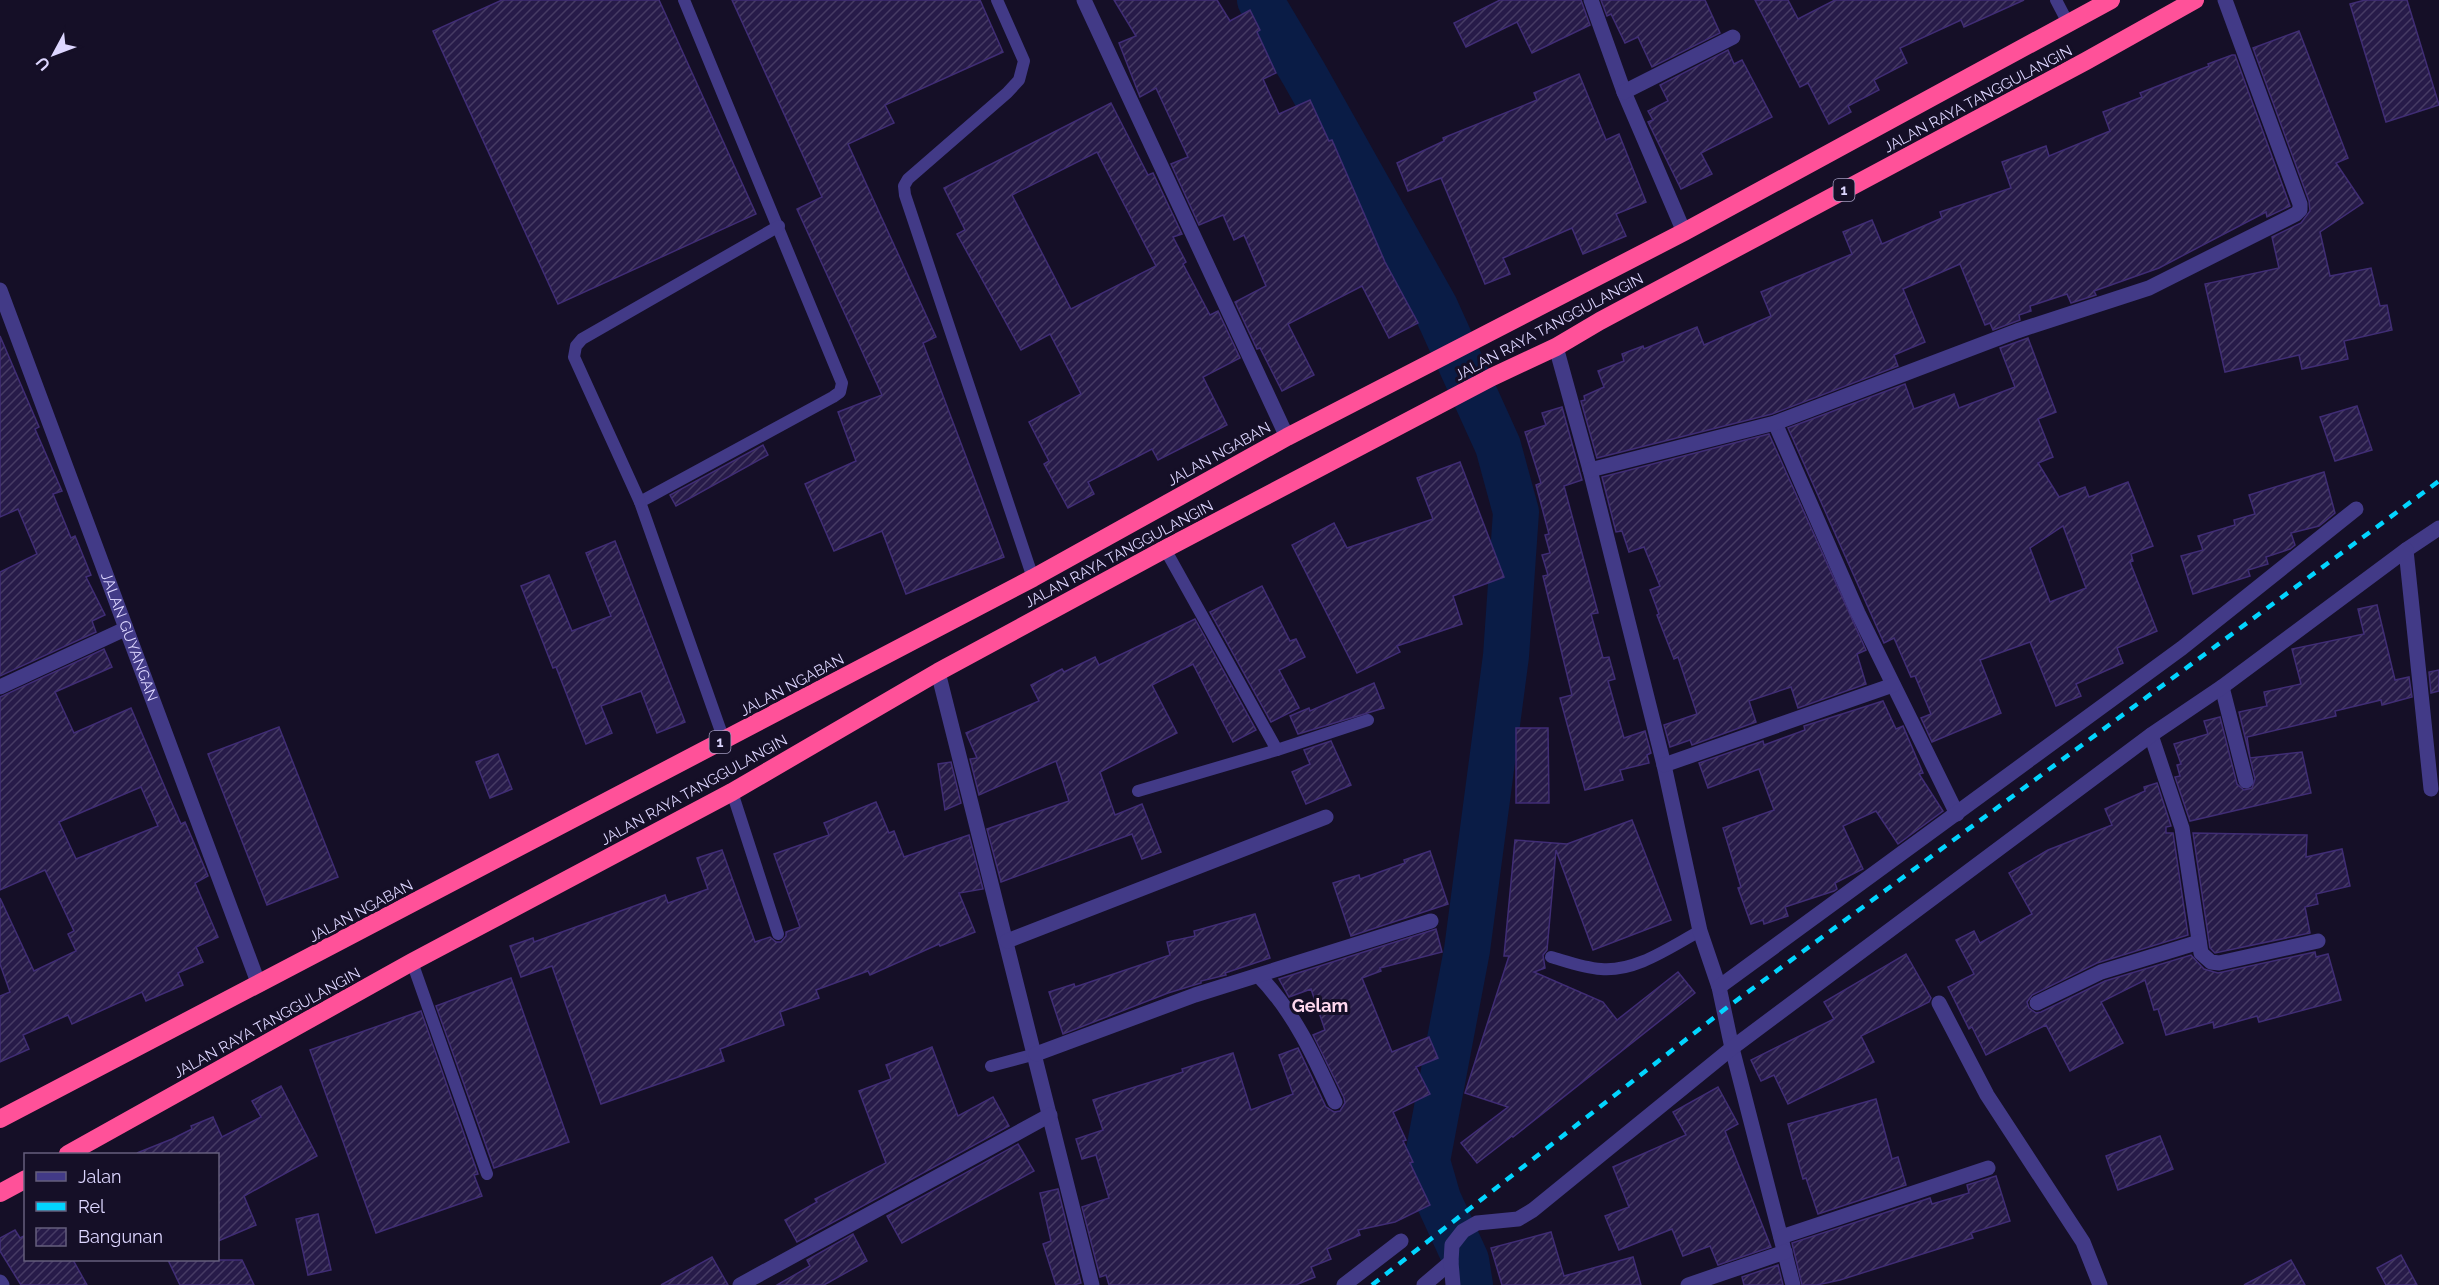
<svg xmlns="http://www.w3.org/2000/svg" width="2439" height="1285" viewBox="0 0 2439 1285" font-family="Raleway,sans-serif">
<defs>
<pattern id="building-hatch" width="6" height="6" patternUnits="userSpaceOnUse" patternTransform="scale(1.5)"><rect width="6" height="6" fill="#271b49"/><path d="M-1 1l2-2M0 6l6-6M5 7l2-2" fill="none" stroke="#463b64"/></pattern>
</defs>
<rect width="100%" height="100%" fill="#150f27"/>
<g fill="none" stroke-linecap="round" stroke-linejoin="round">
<path stroke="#0a1c46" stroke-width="46" d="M1260 0 1304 74 1435 307 1498 446 1516 512 1506 656 1467 950 1427 1161 1438 1199 1466 1260 1470 1285"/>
</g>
<g fill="url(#building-hatch)" stroke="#402d75" stroke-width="1.5" fill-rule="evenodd">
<path d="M502 0H659L756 214 558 304 433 31Z"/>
<path d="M732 0H980L1003 52 885 105 894 123 848 144 936 337 923 343 1004 557 906 594 882 531 834 551 805 484 856 461 838 412 882 395 797 209 822 197Z"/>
<path d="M1114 0H1217L1230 21 1250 10 1260 30 1257 32 1276 73 1263 79 1279 114 1310 100 1329 141 1332 140 1385 262 1418 323 1389 338 1362 286 1288 324 1314 375 1282 391 1260 348 1257 349 1235 302 1266 286 1244 235 1234 240 1223 215 1199 225 1171 164 1188 157 1156 88 1140 97 1119 43 1136 36Z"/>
<path d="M1500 0H1581L1590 25 1532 53 1517 22 1466 47 1454 23Z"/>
<path d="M1601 0H1705L1720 33 1652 67 1638 37 1625 43 1611 14 1607 16Z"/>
<path d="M1755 0H1788L1798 19 1835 0H2024L1964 27 1961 20 1900 48 1907 63 1874 80 1879 90 1848 106 1851 112 1829 124 1808 83 1800 87Z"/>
<path d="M2365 0H2407L2439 105 2386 122 2350 4Z"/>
<path d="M2299 31 2348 158 2336 163 2363 203 2320 232 2330 276 2371 268 2380 306 2387 305 2392 330 2344 341 2348 359 2302 369 2299 355 2225 372 2205 284 2279 268 2272 237 2301 223 2310 211 2309 201 2253 48Z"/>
<path d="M1728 50 1734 64 1742 60 1772 117 1701 153 1712 174 1681 189 1648 122 1653 120 1648 111 1668 101 1660 85Z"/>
<path d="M2232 55H2235L2290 206 2267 217 2266 212 2159 268 2094 291 2096 295 2071 303 2067 294 2030 306 2031 311 2019 315 2020 320 1993 330 1990 323 1985 325 1960 264 1903 289 1925 342 1894 355 1898 366 1772 414 1597 458 1581 401 1585 400 1584 396 1604 387 1598 371 1624 361 1622 354 1643 346 1644 349 1697 327 1704 345 1771 316 1761 292 1852 254 1843 232 1872 220 1882 244 1942 218 1940 212 2011 188 2002 162 2046 146 2049 156 2110 131 2103 112 2142 97 2140 93 2209 66 2208 64Z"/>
<path d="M1579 74 1606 140 1619 134 1646 202 1616 214 1626 236 1583 254 1572 228 1503 258 1510 274 1485 284 1441 178 1408 191 1397 163 1444 141 1443 138 1537 100 1534 93Z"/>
<path d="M1111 103 1148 175 1153 173 1182 234 1173 237 1186 262 1183 264 1210 315 1218 311 1240 358 1203 377 1227 425 1158 460 1152 449 1088 482 1094 494 1068 508 1044 464 1049 461 1029 422 1081 394 1050 334 1021 350 957 234 965 230 944 188ZM1097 152 1156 266 1071 309 1012 195Z"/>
<path d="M0 336 39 427 35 429 62 491 53 494 71 538 75 536 91 575 86 577 105 615 92 621 96 632 0 676V572L37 554 18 509 0 517Z"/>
<path d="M2028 338 2056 412 2038 419 2053 457 2038 463 2059 497 2085 487 2089 497 2128 482 2153 546 2131 554 2133 561 2130 562 2157 631 2117 648 2123 663 2076 684 2081 696 2056 706 2030 642 1980 660 2001 713 1932 742 1921 718 1931 714 1915 676 1911 677 1894 638 1884 643 1788 428 1905 384 1914 409 1954 394 1959 408 2015 387 2000 348ZM2063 526 2086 588 2050 602 2030 548Z"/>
<path d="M2357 406 2372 450 2335 461 2320 417Z"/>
<path d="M1562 407 1582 480 1564 486 1598 613 1591 614 1603 658 1609 657 1615 679 1608 681 1624 738 1645 731 1651 753 1647 755 1649 763 1620 770 1623 780 1585 790 1560 698 1572 695 1543 576 1548 575 1542 555 1550 553 1545 535 1549 534 1536 485 1541 483 1525 432 1546 425 1542 413Z"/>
<path d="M1769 434 1866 650 1857 654 1866 684 1798 708 1791 687 1749 701 1756 722 1692 745 1690 740 1670 747 1664 725 1697 714 1678 657 1674 659 1657 615 1659 614 1650 590 1660 586 1644 547 1629 552 1622 531 1616 532 1602 477Z"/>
<path d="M763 445 768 455 676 506 670 495Z"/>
<path d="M1460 462 1504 577 1453 596 1462 624 1397 646 1400 652 1357 673 1292 545 1334 523 1347 548 1433 519 1417 478Z"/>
<path d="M2324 472 2335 513 2319 526 2291 533 2295 545 2290 549 2266 557 2268 564 2248 570 2250 576 2193 594 2181 556 2203 550 2198 536 2235 525 2234 520 2255 514 2249 495Z"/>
<path d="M615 541 685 722 657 733 641 691 601 706 612 733 586 744 556 667 553 668 521 586 549 575 572 631 611 616 586 553Z"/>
<path d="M1262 586 1290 641 1296 639 1305 657 1279 670 1299 708 1271 722 1210 612Z"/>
<path d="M2377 605 2395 680 2409 677 2412 697 2382 705 2381 700 2335 711 2336 716 2247 737 2250 758 2302 752 2311 793 2190 821 2175 777 2180 776 2177 765 2181 764 2174 744 2208 734 2204 721 2220 717 2237 784 2244 790 2252 788 2255 779 2239 712 2267 706 2264 692 2301 684 2292 649 2364 634 2358 609Z"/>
<path d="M1195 619 1256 730 1233 742 1193 664 1152 685 1177 733 1100 772 1115 815 1142 804 1161 852 1142 859 1132 834 1001 882 987 829 1069 801 1056 761 979 795 970 759 977 758 966 733 1039 701 1031 685 1062 669 1064 672 1095 657 1099 665Z"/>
<path d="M104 649 112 667 55 692 74 733 131 708 169 797 181 824 185 822 208 876 195 883 218 937 196 947 203 962 178 973 183 985 146 1001 142 992 72 1024 68 1015 23 1035 29 1049 0 1062V996L10 992 0 964V898L34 971 76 951 68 934 74 931 45 870 0 890V697ZM141 787 158 826 76 859 59 822Z"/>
<path d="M2439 670V691L2431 693 2429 672Z"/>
<path d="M1374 683 1384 708 1298 734 1290 716 1309 708 1310 711Z"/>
<path d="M1883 701 1896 729 1903 726 1923 773 1919 774 1943 811 1898 844 1876 811 1843 826 1863 869 1835 883 1837 889 1834 891 1785 907 1788 916 1764 924 1763 920 1751 924 1738 888 1741 887 1723 828 1774 810 1759 769 1708 788 1699 763 1763 741 1764 745 1805 730 1804 726Z"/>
<path d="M279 727 338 877 267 905 208 754Z"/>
<path d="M1516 728H1548L1549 803H1516Z"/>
<path d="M1331 741 1351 785 1306 804 1292 772 1310 764 1304 750Z"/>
<path d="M498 754 512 789 490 798 476 762Z"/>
<path d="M951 762 961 803 945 810 938 764Z"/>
<path d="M2157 783 2171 826 2166 827V833H2173L2188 935 2097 963 2032 995 2027 1002 2029 1008 2036 1013 2041 1012 2105 981 2191 955 2204 969 2218 973 2315 952 2316 957 2328 954 2341 1000 2259 1022 2257 1016 2214 1028 2213 1022 2166 1035 2158 1009 2154 1010 2145 980 2101 1002 2123 1043 2070 1071 2046 1025 1986 1055 1972 1027 1969 1029 1948 987 1974 974 1956 940 1974 931 1980 943 2032 914 2009 873 2048 850 2112 825 2105 809 2145 791 2144 787Z"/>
<path d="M876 802 889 833 894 831 904 857 969 835 983 889 959 893 975 932 940 946 939 944 870 975 868 971 816 990 819 998 780 1012 784 1025 720 1049 724 1061 601 1104 552 966 521 977 510 946 533 938 534 942 665 895 668 903 708 889 697 858 722 850 755 942 770 937 776 942H781L786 936V932L800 927 774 854 829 835 824 823Z"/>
<path d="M1632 820 1671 920 1593 950 1556 850 1547 950 1543 955 1545 968 1534 972 1603 1002 1617 1020 1678 972 1695 993 1513 1137 1512 1136 1477 1163 1461 1143 1508 1107 1465 1093 1509 956H1504L1515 840 1567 844Z"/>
<path d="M2193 833 2307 835 2306 857 2342 849 2350 886 2316 894 2318 904 2305 907 2310 933 2215 953 2210 948Z"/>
<path d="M1430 851 1448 904 1351 936 1333 883 1359 875 1360 879 1405 863 1404 860Z"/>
<path d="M1255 914 1270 958 1225 973 1226 975 1201 981V983L1168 993 1063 1034 1049 992 1074 984 1075 987 1170 955 1167 942 1195 936 1194 931Z"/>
<path d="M1436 929 1442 952 1380 968 1381 971 1362 978 1392 1052 1429 1037 1438 1058 1416 1067 1430 1094 1393 1112 1406 1140 1403 1141 1413 1162 1410 1163 1430 1205 1395 1222 1358 1230 1360 1235 1327 1249 1331 1259 1311 1267 1315 1277 1296 1285H1109L1106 1275 1100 1277 1082 1207 1109 1198 1096 1155 1082 1159 1076 1139 1103 1130 1093 1100 1183 1072 1182 1069 1233 1053 1251 1110 1293 1094 1279 1055 1298 1048 1326 1107 1334 1112 1340 1111 1345 1103 1344 1098 1313 1035 1325 1030 1311 989 1289 997 1279 979Z"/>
<path d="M1906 954 1931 998 1929 1002 1861 1036 1874 1062 1788 1104 1774 1075 1761 1081 1751 1060 1834 1019 1824 1002Z"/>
<path d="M511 978 569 1142 494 1168 436 1006Z"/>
<path d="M421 1011 478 1174 474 1175 482 1196 376 1233 310 1050Z"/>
<path d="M932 1047 958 1116 993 1097 1009 1126 797 1242 785 1220 817 1202 815 1199 886 1163 859 1091 891 1079 886 1065Z"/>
<path d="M281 1086 317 1156 244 1196 256 1225 218 1241V1155L137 1153 172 1139 192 1129 191 1126 213 1117 222 1137 261 1117 252 1101Z"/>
<path d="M1718 1087 1738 1124 1725 1131 1771 1247 1718 1265 1710 1246 1683 1256 1672 1229 1619 1250 1605 1216 1629 1207 1613 1167 1686 1135 1673 1112Z"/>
<path d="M1876 1099 1892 1159 1898 1157 1906 1185 1818 1214 1806 1178 1803 1179 1788 1124Z"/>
<path d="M2160 1136 2173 1169 2118 1190 2106 1156Z"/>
<path d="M1018 1144 1034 1171 902 1243 887 1216Z"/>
<path d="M1996 1176 2010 1221 1971 1233 1973 1238 1840 1280 1817 1285H1802L1792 1243 1930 1198 1932 1204 1969 1193 1967 1185Z"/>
<path d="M1058 1189 1081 1283 1074 1285H1056L1043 1244 1051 1241 1040 1193Z"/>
<path d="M318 1214 331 1270 308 1275 296 1219Z"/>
<path d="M15 1230 20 1238 26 1235V1260H73L87 1285H21L0 1251V1238Z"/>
<path d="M1551 1232 1564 1276 1633 1257 1641 1285H1502L1491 1248Z"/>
<path d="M853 1234 867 1261 824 1285H777L810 1266 807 1260Z"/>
<path d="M2401 1255 2417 1285H2386L2377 1268Z"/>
<path d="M712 1257 728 1285H661Z"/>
<path d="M168 1260H242L254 1285H180Z"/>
<path d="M2291 1260 2305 1285H2244Z"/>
<path d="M1778 1265 1783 1285H1744L1742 1277Z"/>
</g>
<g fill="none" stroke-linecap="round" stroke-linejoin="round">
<g stroke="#423a87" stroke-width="12">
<path d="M684 0 842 383 840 392 833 397 640 502 724 740"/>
<path d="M997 0 1024 61 1019 80 1007 93 908 179 904 186 905 195 1033 578"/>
<path d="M2056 0 2068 23"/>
<path d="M640 502 574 357 576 346 582 339 779 226"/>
<path d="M1277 750 1368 720"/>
<path d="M1138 791 1277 750 1165 549"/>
<path d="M732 792 778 934"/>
<path d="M1551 957C1568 962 1584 968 1601 969 1636 972 1670 947 1700 931"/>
<path d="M412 962 487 1174"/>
<path d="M991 1066 1036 1054"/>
</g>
<g stroke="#423a87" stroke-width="15">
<path d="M1084 0 1287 437"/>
<path d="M1591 0 1624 92 1684 232"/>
<path d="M1624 92 1733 37"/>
<path id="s1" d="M0 290 259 985"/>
<path d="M1556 347 1590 470 1664 765 1700 931 1719 987 1732 1048 1793 1285"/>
<path d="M1775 423 1858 613 1957 814"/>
<path d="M1590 470 1775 423 2017 331 2149 288 2296 214 2300 210V204L2225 0"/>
<path d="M2406 550 2439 528"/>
<path d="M938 672 1092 1285"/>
<path d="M0 687 125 629"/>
<path d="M2222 687 2246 781"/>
<path d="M2151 735 2182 828 2201 953 2211 962 2219 963 2318 941"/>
<path d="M1664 765 1893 685"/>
<path d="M1007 941 1326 817"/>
<path d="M1259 976C1294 1012 1314 1056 1335 1102"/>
<path d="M1719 987 2182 648 2356 509"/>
<path d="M1939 1003 1987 1095 2083 1242 2100 1285"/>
<path d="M2037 1003 2101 972 2199 942"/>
<path d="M1036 1054 1195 995 1431 921"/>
<path d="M1781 1237 1988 1168"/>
<path d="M0 1282 2 1285"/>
<path d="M740 1285 1050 1115"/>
<path d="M1344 1285 1401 1241"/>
<path d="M1424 1285 1451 1262"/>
<path d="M1453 1285 1451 1262 1452 1245 1463 1231 1477 1223 1518 1219 1533 1210 1732 1048 2151 735 2222 687 2406 550 2431 789"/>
<path d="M1688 1285 1785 1252"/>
</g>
<g stroke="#ff5199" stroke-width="18">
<path d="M0 1119 1033 578 1287 437 1684 232 2111 0"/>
<path d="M68 1154 412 962 732 792 938 672 1165 549 1492 377 1556 347 1600 321 2086 61 2195 0"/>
<path d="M0 1193 26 1179"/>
</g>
<path stroke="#02d5ff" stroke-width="4.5" stroke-dasharray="9 8" stroke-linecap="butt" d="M1372 1285 1725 1009 2439 481"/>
</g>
<g text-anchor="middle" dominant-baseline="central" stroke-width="6" stroke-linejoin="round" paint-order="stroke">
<g fill="#150f27" stroke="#a19abe" stroke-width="1.5">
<rect x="1833.5" y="179" width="21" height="22" rx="4.5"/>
<rect x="709.5" y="731" width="21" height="22" rx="4.5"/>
</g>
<g font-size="14" font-weight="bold" fill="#ddd6ff">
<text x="1844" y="190">1</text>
<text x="720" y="742">1</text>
</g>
<g font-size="15" fill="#ddd6ff" stroke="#150f27">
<text transform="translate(1978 99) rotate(-28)">JALAN RAYA TANGGULANGIN</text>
<text transform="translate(1549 327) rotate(-28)">JALAN RAYA TANGGULANGIN</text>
<text transform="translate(1219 454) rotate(-29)">JALAN NGABAN</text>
<text transform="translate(1119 554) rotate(-28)">JALAN RAYA TANGGULANGIN</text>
<text stroke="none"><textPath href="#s1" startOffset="370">JALAN GUYANGAN</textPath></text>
<text transform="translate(792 685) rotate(-28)">JALAN NGABAN</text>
<text transform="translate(694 790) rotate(-29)">JALAN RAYA TANGGULANGIN</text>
<text transform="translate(361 911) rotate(-28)">JALAN NGABAN</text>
<text transform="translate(267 1023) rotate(-29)">JALAN RAYA TANGGULANGIN</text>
</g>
<g font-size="18" font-weight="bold" fill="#ffd8ee" stroke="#150f27">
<text x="1320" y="1005">Gelam</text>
</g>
</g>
<rect x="24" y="1153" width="195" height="108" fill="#150f27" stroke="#655f7d" stroke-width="1.5"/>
<rect x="36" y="1172" width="30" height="9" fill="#423a87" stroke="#655f7d" stroke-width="1.5"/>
<text x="78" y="1183" font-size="18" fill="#ddd6ff">Jalan</text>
<rect x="36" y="1202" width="30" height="9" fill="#02d5ff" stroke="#655f7d" stroke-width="1.5"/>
<text x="78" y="1213" font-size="18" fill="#ddd6ff">Rel</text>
<rect x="36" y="1228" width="30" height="18" fill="url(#building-hatch)" stroke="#655f7d" stroke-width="1.5"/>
<text x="78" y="1243" font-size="18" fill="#ddd6ff">Bangunan</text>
<g transform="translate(54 54) rotate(229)" stroke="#150f27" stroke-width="4.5" paint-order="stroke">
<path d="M0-4.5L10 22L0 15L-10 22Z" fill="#ddd6ff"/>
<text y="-9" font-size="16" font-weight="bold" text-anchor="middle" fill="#ddd6ff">U</text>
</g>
</svg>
